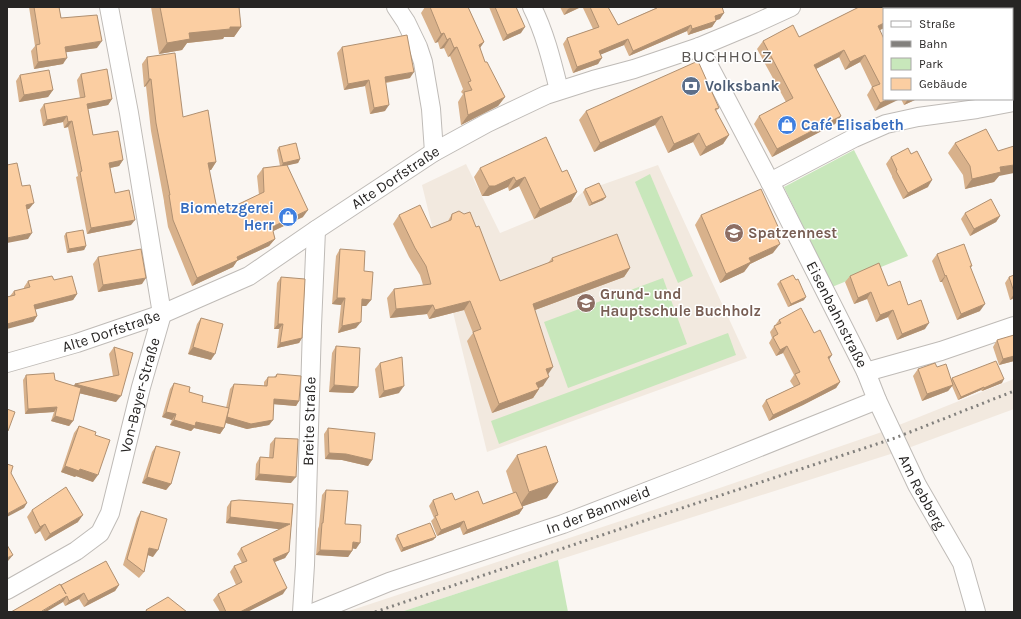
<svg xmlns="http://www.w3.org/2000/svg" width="1021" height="619" viewBox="0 0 1021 619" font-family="Karla,sans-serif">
<rect width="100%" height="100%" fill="#faf6f2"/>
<g fill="#f2e9df">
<path d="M466 164 500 233 534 219 571 202 583 192 590 189 658 165 747 358 487 452 422 185Z"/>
<path d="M1014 379V409L900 451 558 560 401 612H346L708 492 879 433Z"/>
</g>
<g fill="#c8e7bb">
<path d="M854 150 908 256 832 287 784 187Z"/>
<path d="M650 174 693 276 678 283 635 182Z"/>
<path d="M663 278 687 344 568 388 544 322Z"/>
<path d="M728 333 736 355 499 444 491 421Z"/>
<path d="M558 560 568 612H401Z"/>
</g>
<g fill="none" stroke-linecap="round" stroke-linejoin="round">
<defs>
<g id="minor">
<path d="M396 7 406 22 418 47 423 62 431 109 434 152"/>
<path d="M532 7C545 33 552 62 559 90"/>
<path id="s1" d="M699 47 770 182 866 372 877 400 917 485 962 563 976 612"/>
<path d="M770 182 854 138 886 124 918 117 977 109 1014 102"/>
<path id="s2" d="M7 363 77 343 162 314 249 276 316 230 434 152 487 123 546 95 593 80 634 69 699 47 754 24 791 7"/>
<path d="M866 372 941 351 1014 326"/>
<path id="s3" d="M7 590 76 551 100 533 110 513 141 387 162 314 129 113 109 7"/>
<path id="s4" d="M302 612 305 565 312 326 316 230"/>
<path id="s5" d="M315 612 389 582 563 524 705 469 877 400"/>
</g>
</defs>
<use href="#minor" stroke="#bfbbb7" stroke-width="20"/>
<use href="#minor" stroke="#fff" stroke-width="18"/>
<path stroke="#82807d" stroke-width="3" stroke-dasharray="2 4" stroke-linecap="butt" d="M375 612 679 509 895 438 1014 391"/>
</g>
<g fill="#d8b18b">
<path d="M29 7H59L61 18 97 48 66 52 63 64 34 69 31 51 35 46Z"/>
<path d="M151 7H239L241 27 234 37H224L223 39 187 43 182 50 159 54Z"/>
<path d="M425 7H468L484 42 480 48 485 62 505 97 498 106 461 125 458 102 463 94 461 92 463 89 450 56 448 57 444 48 440 49 438 42 435 43 421 13Z"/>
<path d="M489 7H516L521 33 503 41Z"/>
<path d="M560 7H581L564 15Z"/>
<path d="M584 7H608L618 25 656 8 657 7H722L720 19 716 20 712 27 688 35 687 31 629 56 624 45 601 54 598 64 573 73 563 44 567 38 593 29 583 8Z"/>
<path d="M859 7H928L924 9H884V28L880 30 884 99 875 111 867 95 872 87 860 62 845 70 839 57 816 69 841 116 835 124 772 157 754 124 759 116 786 102 757 49 763 41 799 37Z"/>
<path d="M1010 7H1014V31L1012 28V9H1008Z"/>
<path d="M342 47 410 78 386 83 385 111 370 114 365 86 344 90 337 53Z"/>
<path d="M147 57 183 117 216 162 211 170H209L218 214 259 195 257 176 263 168 280 166 277 150 279 147 300 159 298 163 286 165 303 217 273 231 275 239 269 246 237 261 233 267 192 286 168 227 164 202V201L151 131 146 86 144 87 142 64Z"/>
<path d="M81 74 112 99 108 105 88 109 93 135 123 160 119 166 110 168 115 193 131 225 87 234 76 177 78 176 68 127 64 128 63 122 43 126 40 110 44 104 80 98 77 80Z"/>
<path d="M20 75 53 90 48 97 19 102 16 81Z"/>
<path d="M901 99H917L904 105Z"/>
<path d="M719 108 716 111 729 135 723 144 700 156 693 142 668 153 655 125 594 152 579 120 586 111Z"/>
<path d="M955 143 999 176 994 182 965 189 963 175 948 153Z"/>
<path d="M891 157 928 187 903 199 892 177V176L886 164Z"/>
<path d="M480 168 562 172 577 192 571 202 534 219 519 186 509 191 508 187 488 196H482L474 177Z"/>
<path d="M585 189 606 197 603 200 589 206 583 192Z"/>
<path d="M965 213 1000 216 996 222 970 236 961 219Z"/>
<path d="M452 214 476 227 500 281 548 263 552 258 630 268 624 277 535 310 548 374 543 386 539 388V389L533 398 492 413 467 341 473 333 464 310 429 319 427 314 390 318 387 298 394 289 423 285 420 275 409 257 393 224 399 215 431 228 448 221Z"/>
<path d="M701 215 776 236 773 253 750 264 744 272 720 283 695 225Z"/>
<path d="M66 233 86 246 84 250 67 253 64 236Z"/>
<path d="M340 249 364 271 371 300 366 306H362L356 328 338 333 341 305 332 304 336 256Z"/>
<path d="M937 254 972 266 970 268 980 311 957 320 942 282H940L932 261Z"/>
<path d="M98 257 142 284 98 292 93 264Z"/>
<path d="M1014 275V298L1010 300 1005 283 1009 277Z"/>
<path d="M850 276 888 286 908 305 925 329 897 340 888 317 876 322 867 299 854 304 845 282Z"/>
<path d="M281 277 302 338 299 343 277 348 279 329H274L277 283Z"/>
<path d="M54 280 77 294 73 300 35 309 37 316 33 322 10 296 14 291 24 289V287L28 281Z"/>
<path d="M780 281 804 300 788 307 777 284Z"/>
<path d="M201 318 211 360 188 354 197 324Z"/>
<path d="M779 320 814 333 829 360 840 382 836 388 803 405 769 421 762 406 766 400 794 387 790 381 794 375 783 353 776 356 769 343 772 338 770 332Z"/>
<path d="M997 340 1014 361 999 365 993 347Z"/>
<path d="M336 346 358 387 353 393 329 392 332 353Z"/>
<path d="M114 347 133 353 116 402 79 393 73 421 69 426 51 421 54 412 25 414 23 380 26 375 55 380 74 386 75 384 113 376 109 354Z"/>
<path d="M380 363 399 393 379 398 375 369Z"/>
<path d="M937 367 951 380 952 378 1002 383 982 391 981 390 958 400 952 386 948 391 922 401 913 376 918 369Z"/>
<path d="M277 374 299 401 296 406 274 404 273 420 269 425 247 429 226 423 224 428 220 434 194 428 191 431 170 425 172 420 162 417 170 389 174 383 189 392 202 402 226 408 230 389 234 384 264 386V382L268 377H274Z"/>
<path d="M79 426 93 482 76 476 75 477 61 472 74 433Z"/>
<path d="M328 428 372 460 368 466 342 460 325 459 324 434Z"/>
<path d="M275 438 291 483 255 480 256 464 260 457 269 458 270 444Z"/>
<path d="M156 446 171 484 166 490 142 483 152 452Z"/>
<path d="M517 455 547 498 522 506 523 508 519 514 463 535 460 527 437 536 431 521 434 518 429 506 433 500H455L483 504 513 493 506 471Z"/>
<path d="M326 490 345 524 356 549 353 548 352 551 348 557 316 555 318 529 319 526 322 495Z"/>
<path d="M231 501 293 504 289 552 285 558 275 562 283 594 247 612H220L213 600 218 594 236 585 230 572 234 566 242 563 237 554 241 548 280 529 226 523 227 507Z"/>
<path d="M32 510 78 522 45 541 40 531 35 534 27 517Z"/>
<path d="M141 511 153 557 148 555 144 572 139 578 123 565 137 518Z"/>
<path d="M397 535 436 537 433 540 401 552 395 539Z"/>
<path d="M61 585H119L115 591 84 607 79 599 65 606 63 602Z"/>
</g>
<g fill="#b09071">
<path d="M572 7H581L564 15 568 9Z"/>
<path d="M919 7H928L924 9H915Z"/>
<path d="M724 13 720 19 710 22 715 16Z"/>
<path d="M716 21 712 27 688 35 692 29Z"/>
<path d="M884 23V28L872 34 878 26Z"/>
<path d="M691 25 687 31 629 56 633 51Z"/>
<path d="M230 27H241L234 37H224L223 39 187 43 182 50 159 54 167 43 189 33Z"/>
<path d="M525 27 521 33 503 41 507 35Z"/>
<path d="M444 33 438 42 435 43 441 34Z"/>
<path d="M450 38 444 48 440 49 447 40Z"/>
<path d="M628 39 624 45 595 57 599 51Z"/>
<path d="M102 41 97 48 61 53 65 47Z"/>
<path d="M484 42 477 52 479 45Z"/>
<path d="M457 47 450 56 448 57 454 48Z"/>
<path d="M844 50 839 57 808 73 814 65Z"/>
<path d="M865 55 860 62 845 70 850 62Z"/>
<path d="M67 58 63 64 34 69 38 62Z"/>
<path d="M602 58 598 64 573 73 577 67Z"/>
<path d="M414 72 410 78 381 83 385 77Z"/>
<path d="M149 79H151L146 86 144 87Z"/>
<path d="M369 80 365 86 344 90 348 84Z"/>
<path d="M53 90 48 97 19 102 24 95Z"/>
<path d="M505 97 498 106 461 125 468 115Z"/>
<path d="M112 99 108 105 83 110 87 104Z"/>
<path d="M889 99H900L875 111 880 103Z"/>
<path d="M908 99H917L904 105Z"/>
<path d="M389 105 385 111 370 114 374 108Z"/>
<path d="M67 116 63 122 43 126 47 120Z"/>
<path d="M662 116 655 125 594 152 600 143Z"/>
<path d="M841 116 835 124 772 157 777 149Z"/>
<path d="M72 121 68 127 64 128 68 122Z"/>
<path d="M699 133 693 142 668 153 674 144Z"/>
<path d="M729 135 723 144 700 156 706 147Z"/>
<path d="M300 159 298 163 281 167 283 163Z"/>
<path d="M123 160 119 166 105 169 109 163Z"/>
<path d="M216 162 211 170 203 171 208 163Z"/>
<path d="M1014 165V173L999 176 994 182 965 189 972 179 1000 167Z"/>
<path d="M514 177 508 187 488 196H482L489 186Z"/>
<path d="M525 177 519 186 509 191 516 181Z"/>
<path d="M932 180 928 187 903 199 908 193Z"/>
<path d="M577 192 571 202 534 219 540 209Z"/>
<path d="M606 197 603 200 589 206 592 203Z"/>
<path d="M34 203 29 209 22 210 26 205Z"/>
<path d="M308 210 303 217 267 234 272 227Z"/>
<path d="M1000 216 996 222 970 236 974 229Z"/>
<path d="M135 220 131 225 87 234 91 228Z"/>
<path d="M780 231 773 241 775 233Z"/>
<path d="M32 233 28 239 7 243V238Z"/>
<path d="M275 239 269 246 237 261 233 267 192 286 197 278 237 257Z"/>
<path d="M780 244 773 253 750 264 744 272 720 283 726 274 749 258Z"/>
<path d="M86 246 84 250 67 253 69 249Z"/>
<path d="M630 268 624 277 527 313 533 304Z"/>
<path d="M946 275 942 282H940L945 276Z"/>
<path d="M146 278 142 284 98 292 103 285Z"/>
<path d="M871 292 867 299 854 304 858 298Z"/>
<path d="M77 294 73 300 30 311 34 305Z"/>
<path d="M1014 294V298L1010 300Z"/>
<path d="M806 297 804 300 788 307 791 304Z"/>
<path d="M337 298H345L341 305 332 304Z"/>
<path d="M362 299 371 300 366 306H357Z"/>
<path d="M470 301 464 310 429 319 435 310Z"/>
<path d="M985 304 980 311 957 320 961 314Z"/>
<path d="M433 305 427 314 390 318 396 309Z"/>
<path d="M893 310 888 317 876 322 880 315Z"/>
<path d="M37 316 33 322 7 329V324Z"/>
<path d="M361 322 356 328 338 333 342 326Z"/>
<path d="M929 323 925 329 897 340 902 334Z"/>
<path d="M278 324H283L279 329H274Z"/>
<path d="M302 338 299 343 277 348 280 343Z"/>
<path d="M787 346 783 353 776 356 780 350Z"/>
<path d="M193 347 215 354 211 360 188 354Z"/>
<path d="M832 355 828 361V357Z"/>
<path d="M1014 356V361L999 365 1003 359Z"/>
<path d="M553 367 547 376 546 369Z"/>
<path d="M549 377 543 386 530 392 536 383Z"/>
<path d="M1004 379 1002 383 982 391 984 388Z"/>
<path d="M840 382 836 388 803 405 769 421 773 415Z"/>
<path d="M75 384 121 396 116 402 70 391Z"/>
<path d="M334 385 358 387 353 393 329 392Z"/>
<path d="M953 385 948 391 922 401 927 394Z"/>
<path d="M404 386 399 393 379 398 384 391Z"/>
<path d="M984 387 981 390 958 400 961 397Z"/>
<path d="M539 389 533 398 492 413 499 404Z"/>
<path d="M274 399 299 401 296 406 271 404Z"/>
<path d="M57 407 54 412 25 414 28 409Z"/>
<path d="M166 412 176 414 172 420 162 417Z"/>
<path d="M55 416 73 421 69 426 51 421Z"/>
<path d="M227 417 273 420 269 425 247 429 223 422Z"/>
<path d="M174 420 196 422 224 428 220 434 194 428 191 431 170 425Z"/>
<path d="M329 453 346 454 372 460 368 466 342 460 325 459Z"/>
<path d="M65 466 80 469 98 475 93 482 76 476 75 477 61 472Z"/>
<path d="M259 474 296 477 291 483 255 480Z"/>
<path d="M147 477 171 484 166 490 142 483Z"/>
<path d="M558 482 547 498 518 508 529 492Z"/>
<path d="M27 503 24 508 7 517V514Z"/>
<path d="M523 508 519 514 463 535 467 530Z"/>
<path d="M83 515 78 522 45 541 50 534Z"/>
<path d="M230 517 290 524 286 530 226 523Z"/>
<path d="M464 521 460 527 437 536 441 530Z"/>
<path d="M45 524 40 531 35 534 40 527Z"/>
<path d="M436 537 433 540 401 552 403 548Z"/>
<path d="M353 542 360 543 356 549 349 548Z"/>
<path d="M149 548 158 550 153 557 145 554Z"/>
<path d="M320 550 352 551 348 557 316 555Z"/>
<path d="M289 552 285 558 269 564 273 559Z"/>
<path d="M13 555 8 561 7 562V558Z"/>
<path d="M119 585 115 591 84 607 88 601Z"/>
<path d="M287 588 283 594 247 612H240Z"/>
<path d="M84 593 79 599 65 606 69 601Z"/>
<path d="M67 596 63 602 46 612H41Z"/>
</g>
<g fill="#fbcea2" stroke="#b09071">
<path d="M34 7H59L61 18 97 15 102 41 65 47 67 58 38 62 36 45 40 44Z"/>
<path d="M160 7H239L241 27H230V29L189 33 190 39 167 43Z"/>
<path d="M430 7H468L484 42 479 45 485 62H487L505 97 468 115 464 92 472 90 468 82 471 81 457 47 454 48 450 38 447 40 444 33 441 34Z"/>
<path d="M495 7H516L525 27 507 35Z"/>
<path d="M590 7H608L618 25 657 8V7H722L724 13 715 16 716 21 692 29 691 25 633 51 628 39 599 51 602 58 577 67 567 38 599 27Z"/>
<path d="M859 7H919L915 9H884V23L878 26 884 39V99H889L880 103 872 87 880 84 865 55 850 62 844 50 814 65 841 116 777 149 759 116 793 98 763 41 793 25 799 37Z"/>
<path d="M959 7H982L983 9H955Z"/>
<path d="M1010 7H1014V16L1012 12V9H1010Z"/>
<path d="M407 35 414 72 385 77 389 105 374 108 369 80 348 84 342 47Z"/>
<path d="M175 53 183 117 208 110 216 162 208 163 218 214 264 192 263 168 287 165 308 210 272 227 275 239 237 257 238 260 197 278 173 220 169 195H170L156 123 151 79H149L147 57Z"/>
<path d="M698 61 719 108 715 109 729 135 706 147 699 133 674 144 662 116 600 143 586 111Z"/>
<path d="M107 69 112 99 87 104 93 135 118 131 123 160 109 163 115 193 129 190 135 220 91 228 80 172 82 171 72 121 68 122 67 116 47 120 44 104 85 97 81 74Z"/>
<path d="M49 70 53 90 24 95 20 75Z"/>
<path d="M986 129 998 151 1014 146V165L1000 167 1001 172 972 179 970 166 955 143Z"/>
<path d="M546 137 562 172 567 170 577 192 540 209 525 177 516 181 514 177 495 186H489L480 168Z"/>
<path d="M296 143 300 159 283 163 279 147Z"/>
<path d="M908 148 911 154 917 151 932 180 908 193 896 171 897 170 891 157Z"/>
<path d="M17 163 22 186 30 185 34 203 26 205 32 233 7 238V165Z"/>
<path d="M599 183 606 197 592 203 585 189Z"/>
<path d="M761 189 780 231 775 233 780 244 749 258 751 262 726 274 701 215Z"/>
<path d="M991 199 1000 216 974 229 965 213Z"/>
<path d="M420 205 431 228 451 220 452 214 459 211 464 214 470 212 476 227 479 226 500 281 553 261 552 258 617 234 630 268 533 304 553 367 546 369 549 377 536 383 539 389 499 404 473 332 481 329 470 301 435 310 433 305 396 309 394 289 431 284 426 266 415 248 399 215Z"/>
<path d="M83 230 86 246 69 249 66 233Z"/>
<path d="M964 244 972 266H970L985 304 961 314 946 275 945 276 937 254Z"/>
<path d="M141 249 146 278 103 285 98 257Z"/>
<path d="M340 249 365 251 364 271 373 272 371 300 362 299 361 322 342 326 345 298H337Z"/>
<path d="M879 263 888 286 900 281 908 305 921 300 929 323 902 334 893 310 880 315 871 292 858 298 850 276Z"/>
<path d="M793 275 796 280 798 279 806 297 791 304 780 281Z"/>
<path d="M1014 275V292L1009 277Z"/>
<path d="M52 276 54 280 72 276 77 294 34 305 37 316 7 324V297L15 295 14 291 30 287 28 281Z"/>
<path d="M281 277 305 279 302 338 280 343 283 324H278Z"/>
<path d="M801 308 814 333 820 330 832 355 828 357 840 382 807 399 773 415 766 400 800 384 795 374 800 372 787 346 780 350 773 337 778 334 774 326 781 323 779 320Z"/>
<path d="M201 318 223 324 215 354 193 347Z"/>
<path d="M1014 335V356L1003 359 997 340Z"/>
<path d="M336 346 360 348 358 387 334 385Z"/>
<path d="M114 347 133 353 121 396 75 384 119 375Z"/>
<path d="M402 357 404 386 384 391 380 363Z"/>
<path d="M996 361 1004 379 984 388V387L961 397 952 378Z"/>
<path d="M935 363 937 367 946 364 953 385 927 394 918 369Z"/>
<path d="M54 373 55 380 81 388 73 421 55 416 57 407 28 409 26 375Z"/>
<path d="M277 374 301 376 299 401 274 399 273 420 251 424 227 417 234 384 267 386 268 377H276Z"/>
<path d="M174 383 190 387 189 392 203 396 202 402 229 408 224 428 196 422 195 426 174 420 176 414 166 412Z"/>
<path d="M7 409 15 412 8 431 7 430Z"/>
<path d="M79 426 96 432 95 435 110 440 98 475 80 469 79 471 65 466Z"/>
<path d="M328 428 375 433 372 460 346 454 329 453Z"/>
<path d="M275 438 298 439 296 477 259 474 260 457 273 458Z"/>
<path d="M156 446 180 452 171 484 147 477Z"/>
<path d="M546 446 558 482 529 492 517 455Z"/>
<path d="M7 464 13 466 11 473 27 503 7 514Z"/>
<path d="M66 487 83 515 50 534 45 524 40 527 32 510Z"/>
<path d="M326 490 348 491 345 524 361 525 360 543 353 542 352 551 320 550 322 523H323Z"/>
<path d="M478 491 483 504 516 492 523 508 467 530 464 521 441 530 435 516 438 515 433 500 452 493 455 500Z"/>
<path d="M239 500 293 504 289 552 273 559 287 588 240 612H226L218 594 242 582 234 566 247 561 241 548 290 524 230 517 231 501Z"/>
<path d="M141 511 167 519 158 550 149 548 144 572 127 559Z"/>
<path d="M430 523 436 537 403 548 397 535Z"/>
<path d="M7 545 13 555 7 558Z"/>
<path d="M106 561 119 585 88 601 84 593 69 601 67 596 42 611V612H11L60 584 66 594 61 585Z"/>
<path d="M168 597 187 612H147L146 610Z"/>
</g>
<defs>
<symbol id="bank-disc" viewBox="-11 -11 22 22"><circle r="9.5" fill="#5c6f8a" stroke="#fff"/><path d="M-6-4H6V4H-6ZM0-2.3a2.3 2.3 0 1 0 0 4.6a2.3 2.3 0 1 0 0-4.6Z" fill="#fff"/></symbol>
<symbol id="shop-disc" viewBox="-11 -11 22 22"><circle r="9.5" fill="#3f7fe0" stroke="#fff"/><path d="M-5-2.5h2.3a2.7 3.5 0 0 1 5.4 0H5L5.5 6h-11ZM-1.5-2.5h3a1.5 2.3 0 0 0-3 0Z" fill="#fff"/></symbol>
<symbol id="school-disc" viewBox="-11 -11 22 22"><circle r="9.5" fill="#8d6e63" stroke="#fff"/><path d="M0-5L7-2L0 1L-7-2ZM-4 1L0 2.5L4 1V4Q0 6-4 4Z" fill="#fff"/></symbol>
</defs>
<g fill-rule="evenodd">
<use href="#bank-disc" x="680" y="75" width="22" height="22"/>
<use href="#shop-disc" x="776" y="114" width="22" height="22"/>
<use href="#shop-disc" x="277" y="206" width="22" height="22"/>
<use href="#school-disc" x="723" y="222" width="22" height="22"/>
<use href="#school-disc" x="575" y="292" width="22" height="22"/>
</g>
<g text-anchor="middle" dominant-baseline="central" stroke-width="3" stroke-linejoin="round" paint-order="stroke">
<g font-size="15" font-weight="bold" fill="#4e5e75" stroke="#fff" text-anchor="start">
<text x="705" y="86">Volksbank</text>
</g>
<g font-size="15" font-weight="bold" fill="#366cbe" stroke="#fff" text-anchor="start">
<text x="801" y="125">Café Elisabeth</text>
<text x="274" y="208" text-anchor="end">Biometzgerei<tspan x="274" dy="17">Herr</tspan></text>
</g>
<g font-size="15" fill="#272524" stroke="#fff">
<text stroke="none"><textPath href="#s2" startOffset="434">Alte Dorfstraße</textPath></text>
<text stroke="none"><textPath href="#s1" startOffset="301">Eisenbahnstraße</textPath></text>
<text stroke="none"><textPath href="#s2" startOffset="109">Alte Dorfstraße</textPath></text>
<text stroke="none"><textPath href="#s3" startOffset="253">Von-Bayer-Straße</textPath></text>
<text stroke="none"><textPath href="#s4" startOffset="191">Breite Straße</textPath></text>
<text stroke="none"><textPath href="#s1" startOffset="498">Am Rebberg</textPath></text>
<text stroke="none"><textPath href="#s5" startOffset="301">In der Bannweid</textPath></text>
</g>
<g font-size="15" font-weight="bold" fill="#785e54" stroke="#fff" text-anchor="start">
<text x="748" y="233">Spatzennest</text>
<text x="600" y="294">Grund- und<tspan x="600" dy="17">Hauptschule Buchholz</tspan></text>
</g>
<g font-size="17" letter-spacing="1" fill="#5b5754" stroke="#fff">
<text x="727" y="56">BUCHHOLZ</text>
</g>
</g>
<rect width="1021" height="619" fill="none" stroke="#272524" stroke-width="16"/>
<rect x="883" y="8" width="130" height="92" fill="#ffffff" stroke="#a9a8a7"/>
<rect x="891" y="21" width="20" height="6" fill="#ffffff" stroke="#a9a8a7"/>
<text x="919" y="28" font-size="12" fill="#272524">Straße</text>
<rect x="891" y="41" width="20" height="6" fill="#82807d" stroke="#a9a8a7"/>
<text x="919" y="48" font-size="12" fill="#272524">Bahn</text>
<rect x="891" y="58" width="20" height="12" fill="#c8e7bb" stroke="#a9a8a7"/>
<text x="919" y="68" font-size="12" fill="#272524">Park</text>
<rect x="891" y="78" width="20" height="12" fill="#fbcea2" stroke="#a9a8a7"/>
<text x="919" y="88" font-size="12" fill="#272524">Gebäude</text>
</svg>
